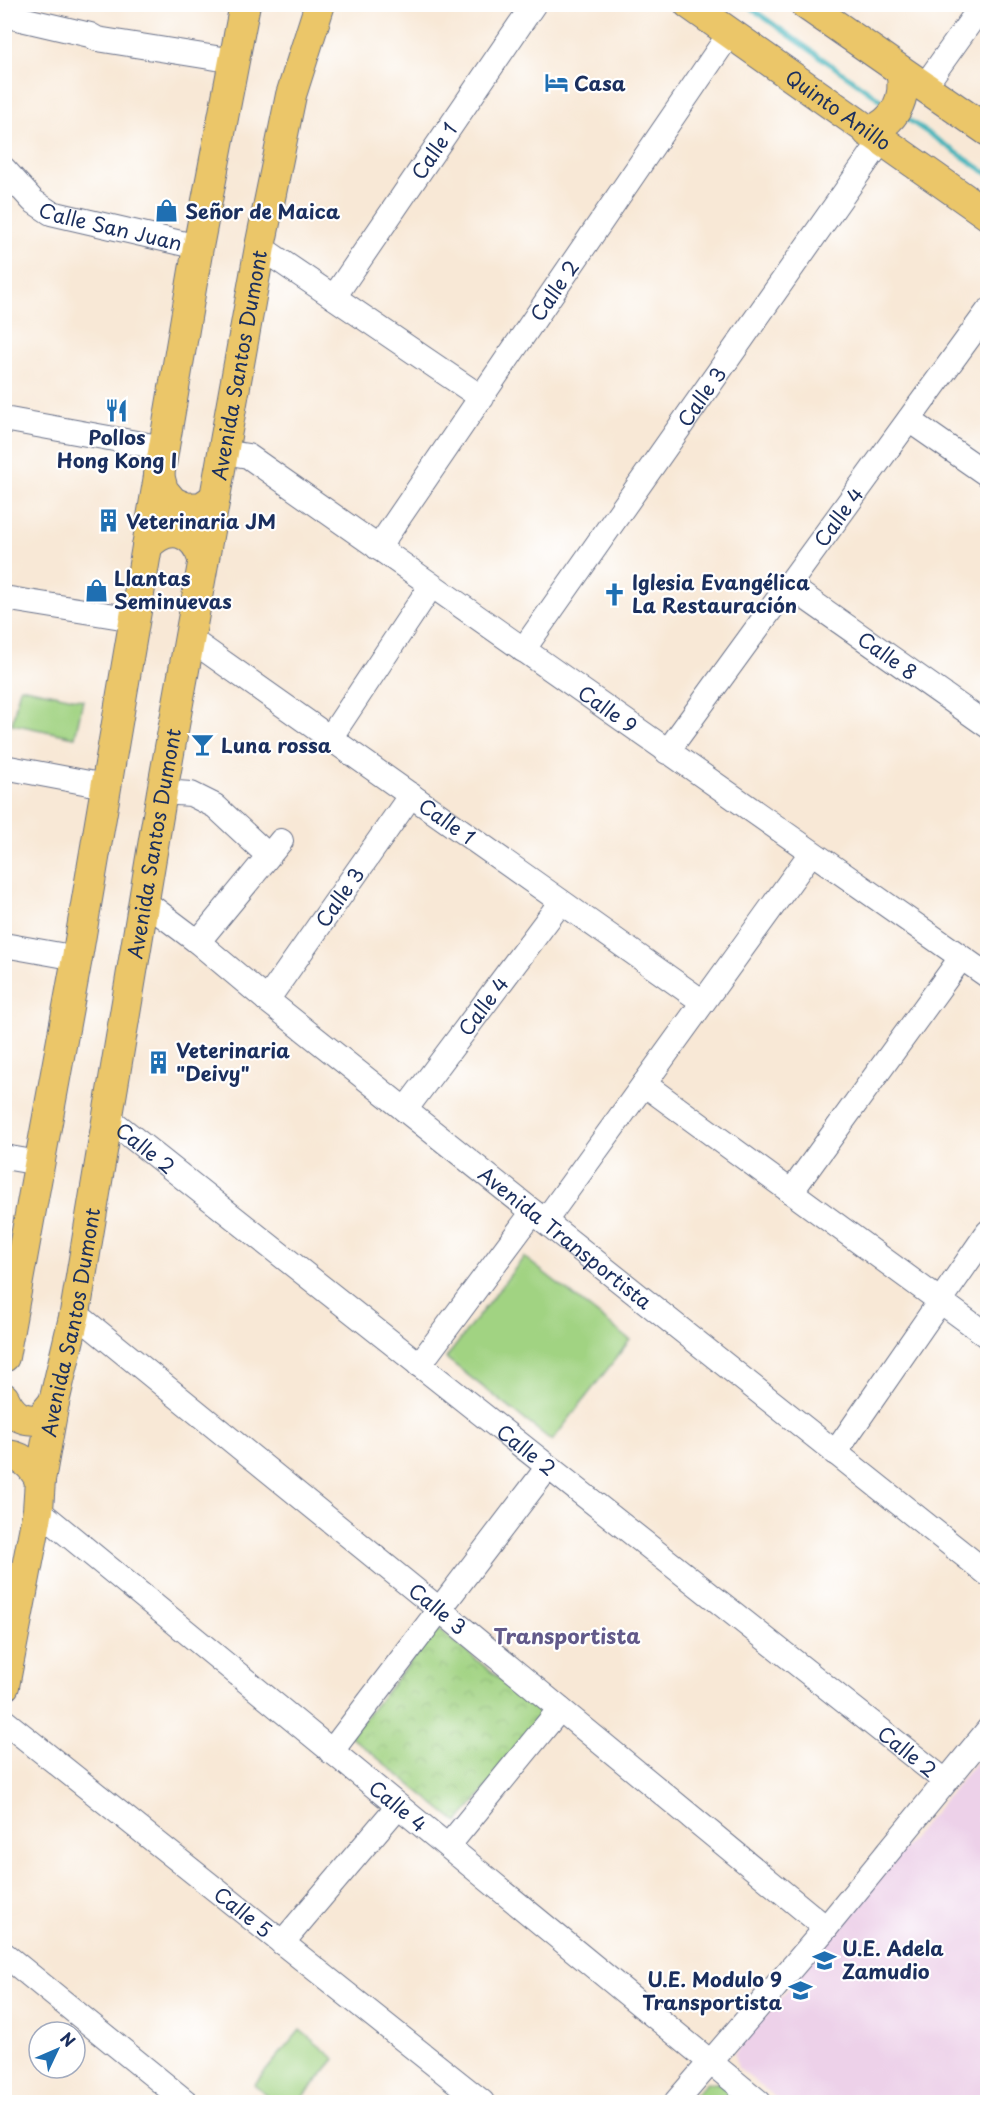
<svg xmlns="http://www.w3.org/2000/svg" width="992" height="2107" viewBox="0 0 992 2107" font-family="'Playpen Sans',sans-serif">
<defs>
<pattern id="park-crowns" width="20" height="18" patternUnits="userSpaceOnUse" patternTransform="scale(1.5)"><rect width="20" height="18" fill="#a1d382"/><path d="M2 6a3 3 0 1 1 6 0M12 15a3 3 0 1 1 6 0" fill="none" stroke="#8ab573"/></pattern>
</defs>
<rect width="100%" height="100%" fill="#fff"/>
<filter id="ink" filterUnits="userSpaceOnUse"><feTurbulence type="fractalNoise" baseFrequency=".0167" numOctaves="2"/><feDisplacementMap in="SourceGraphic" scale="12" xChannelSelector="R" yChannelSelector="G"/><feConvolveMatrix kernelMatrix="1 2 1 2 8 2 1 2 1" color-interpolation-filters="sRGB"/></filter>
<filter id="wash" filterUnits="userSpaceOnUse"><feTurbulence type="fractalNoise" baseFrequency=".008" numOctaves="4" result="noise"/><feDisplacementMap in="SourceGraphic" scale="24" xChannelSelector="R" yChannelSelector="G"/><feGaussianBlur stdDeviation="1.35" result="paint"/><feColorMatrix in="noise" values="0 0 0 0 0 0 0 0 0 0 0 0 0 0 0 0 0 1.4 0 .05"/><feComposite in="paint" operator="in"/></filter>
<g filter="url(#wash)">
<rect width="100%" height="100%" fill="#f8e8d6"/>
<path fill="#edd1e9" d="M987 1749V2102H781L738 2068 735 2053Z"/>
<g fill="#a1d382" stroke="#5e8170" stroke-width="1.5">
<path d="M20 687 83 700 75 737 12 724Z"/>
<path d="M524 1257 630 1340 552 1441 446 1358Z"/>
<path d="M300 2030 335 2059 299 2102H275L254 2085Z"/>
</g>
<g fill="url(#park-crowns)" stroke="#5e8170" stroke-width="1.5">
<path d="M438 1628 545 1716 458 1823 350 1736Z"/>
<path d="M707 2083H720L743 2102H687Z"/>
</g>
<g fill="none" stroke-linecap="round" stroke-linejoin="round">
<g stroke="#41b2b9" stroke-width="5">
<path d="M745 4 888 105"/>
<path d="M903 116 988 174"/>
</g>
</g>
</g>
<g filter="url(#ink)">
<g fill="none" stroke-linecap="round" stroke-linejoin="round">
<defs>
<g id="minor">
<path d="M4 15 90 35 97 39 235 61"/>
<path d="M924 87 983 4"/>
<path id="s1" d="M4 169 33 201 51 213 198 247"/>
<path d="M260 247 482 398"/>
<path id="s2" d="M334 297 534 4"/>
<path d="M4 419 164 448"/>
<path d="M909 420 988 475"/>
<path id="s3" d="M223 452 248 456 988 976"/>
<path id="s4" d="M378 548 730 33"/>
<path id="s5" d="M788 585 988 726"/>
<path d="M4 598 134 619"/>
<path id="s6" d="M190 639 703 1002"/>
<path id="s7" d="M523 650 881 141"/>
<path d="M330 738 431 586"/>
<path id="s8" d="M667 752 988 311"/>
<path d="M4 767 105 786"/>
<path d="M162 792 191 794 215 806 259 847"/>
<path id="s9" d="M145 902 198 942 267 1000 988 1574"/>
<path d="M198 942 281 841"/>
<path d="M4 945 77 958"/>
<path id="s10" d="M267 1000 411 795"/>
<path d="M644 1084 988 1336"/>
<path id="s11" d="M405 1110 561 902"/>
<path id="s12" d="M108 1118 945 1781"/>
<path d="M4 1157 39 1163"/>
<path d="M791 1192 961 958"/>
<path d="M545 1221 811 853"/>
<path id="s13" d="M75 1313 440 1610 826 1928"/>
<path d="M419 1365 533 1212"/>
<path d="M835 1453 988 1232"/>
<path id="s14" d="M38 1510 759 2102"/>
<path id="s15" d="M4 1721 482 2102"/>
<path d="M331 1752 548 1467"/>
<path d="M448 1846 560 1709"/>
<path d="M282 1943 398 1806"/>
<path d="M4 1954 186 2102"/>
<path d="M676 2102 826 1928 988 1730"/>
</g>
<g id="major">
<path id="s16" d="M689 4 988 215"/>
<path d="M805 4 988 131"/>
<path d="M868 132C895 122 907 99 901 71"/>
<path d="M159 475 163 490 173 502 187 508 202 507 215 498"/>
<path d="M147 546C169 523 193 530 203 559"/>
<path d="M4 1357 77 958 198 247 245 4"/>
<path d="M4 1398C12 1415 22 1422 40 1419L54 1402"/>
<path d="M4 1455C22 1455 32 1465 40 1480"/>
<path id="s17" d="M4 1686 38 1510 40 1480 54 1402 75 1313 162 792 260 247 291 95 320 4"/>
</g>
</defs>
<use href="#minor" stroke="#687088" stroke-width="26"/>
<use href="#major" stroke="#687088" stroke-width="32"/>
<use href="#minor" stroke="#fff" stroke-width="24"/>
<use href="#major" stroke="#ebc669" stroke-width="30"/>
</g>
</g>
<defs>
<symbol id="hotel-bare" viewBox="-9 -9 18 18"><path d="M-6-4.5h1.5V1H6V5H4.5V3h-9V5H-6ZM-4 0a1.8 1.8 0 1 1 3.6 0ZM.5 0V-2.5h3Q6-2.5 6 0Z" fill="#1f6fb2" stroke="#fff" stroke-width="2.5" paint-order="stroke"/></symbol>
<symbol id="shop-bare" viewBox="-9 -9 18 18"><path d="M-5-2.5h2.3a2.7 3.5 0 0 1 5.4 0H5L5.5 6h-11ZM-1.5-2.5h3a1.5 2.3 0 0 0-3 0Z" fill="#1f6fb2" stroke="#fff" stroke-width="2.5" paint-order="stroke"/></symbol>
<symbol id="restaurant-bare" viewBox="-9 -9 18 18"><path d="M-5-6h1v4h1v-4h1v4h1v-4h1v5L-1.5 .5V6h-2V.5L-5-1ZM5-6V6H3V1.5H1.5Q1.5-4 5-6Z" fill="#1f6fb2" stroke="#fff" stroke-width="2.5" paint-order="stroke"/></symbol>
<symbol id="building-bare" viewBox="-9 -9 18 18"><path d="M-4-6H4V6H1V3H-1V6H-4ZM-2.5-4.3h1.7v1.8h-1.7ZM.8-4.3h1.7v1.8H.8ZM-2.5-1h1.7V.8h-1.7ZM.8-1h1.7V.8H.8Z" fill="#1f6fb2" stroke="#fff" stroke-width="2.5" paint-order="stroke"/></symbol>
<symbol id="church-bare" viewBox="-9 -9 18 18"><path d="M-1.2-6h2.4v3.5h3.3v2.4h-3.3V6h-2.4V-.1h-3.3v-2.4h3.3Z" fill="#1f6fb2" stroke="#fff" stroke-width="2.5" paint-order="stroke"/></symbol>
<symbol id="bar-bare" viewBox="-9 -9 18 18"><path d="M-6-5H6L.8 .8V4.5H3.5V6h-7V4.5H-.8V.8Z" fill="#1f6fb2" stroke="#fff" stroke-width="2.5" paint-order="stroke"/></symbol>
<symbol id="school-bare" viewBox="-9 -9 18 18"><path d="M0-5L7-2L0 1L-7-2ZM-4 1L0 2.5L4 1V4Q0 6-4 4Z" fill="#1f6fb2" stroke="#fff" stroke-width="2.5" paint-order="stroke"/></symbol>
</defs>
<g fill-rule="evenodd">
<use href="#hotel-bare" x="540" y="66" width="33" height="33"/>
<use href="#shop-bare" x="150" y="194" width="33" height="33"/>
<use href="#restaurant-bare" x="100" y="394" width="33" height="33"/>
<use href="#building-bare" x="92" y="504" width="33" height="33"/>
<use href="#shop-bare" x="80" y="574" width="33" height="33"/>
<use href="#church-bare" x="598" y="578" width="33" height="33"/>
<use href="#bar-bare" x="186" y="728" width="33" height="33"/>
<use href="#building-bare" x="142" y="1046" width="33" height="33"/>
<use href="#school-bare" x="808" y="1944" width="33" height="33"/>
<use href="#school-bare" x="784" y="1974" width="33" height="33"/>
</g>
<g text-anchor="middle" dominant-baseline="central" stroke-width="4.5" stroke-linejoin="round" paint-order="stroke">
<g font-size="20" font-weight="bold" fill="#1b2f5e" stroke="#fff" text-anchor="start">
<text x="574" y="83">Casa</text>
<text x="185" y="211">Señor de Maica</text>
<text x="117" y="437" text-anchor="middle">Pollos<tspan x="117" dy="23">Hong Kong I</tspan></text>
<text x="126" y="521">Veterinaria JM</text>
<text x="114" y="578">Llantas<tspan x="114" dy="23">Seminuevas</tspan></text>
<text x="632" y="582">Iglesia Evangélica<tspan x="632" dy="23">La Restauración</tspan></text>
<text x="221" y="745">Luna rossa</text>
<text x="176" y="1050">Veterinaria<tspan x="176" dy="23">"Deivy"</tspan></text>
<text x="842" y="1948">U.E. Adela<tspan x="842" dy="23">Zamudio</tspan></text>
<text x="782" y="1979" text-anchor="end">U.E. Modulo 9<tspan x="782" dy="23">Transportista</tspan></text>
</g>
<g font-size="20" fill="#1b2f5e" stroke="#fff">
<text stroke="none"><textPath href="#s16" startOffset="183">Quinto Anillo</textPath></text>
<text stroke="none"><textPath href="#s2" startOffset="177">Calle 1</textPath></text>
<text stroke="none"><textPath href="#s1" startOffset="126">Calle San Juan</textPath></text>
<text stroke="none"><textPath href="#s4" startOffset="312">Calle 2</textPath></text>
<text stroke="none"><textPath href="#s17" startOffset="1342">Avenida Santos Dumont</textPath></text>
<text stroke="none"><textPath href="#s7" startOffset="310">Calle 3</textPath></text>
<text stroke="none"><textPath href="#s8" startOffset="291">Calle 4</textPath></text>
<text stroke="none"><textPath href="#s5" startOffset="122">Calle 8</textPath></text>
<text stroke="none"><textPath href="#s3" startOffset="465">Calle 9</textPath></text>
<text stroke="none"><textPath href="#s6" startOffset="315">Calle 1</textPath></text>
<text stroke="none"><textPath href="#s17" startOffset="856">Avenida Santos Dumont</textPath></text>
<text stroke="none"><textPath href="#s10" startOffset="126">Calle 3</textPath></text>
<text stroke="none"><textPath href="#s11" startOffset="130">Calle 4</textPath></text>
<text stroke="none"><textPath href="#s12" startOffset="48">Calle 2</textPath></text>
<text stroke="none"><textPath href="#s9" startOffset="538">Avenida Transportista</textPath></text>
<text stroke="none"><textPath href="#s17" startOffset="370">Avenida Santos Dumont</textPath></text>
<text stroke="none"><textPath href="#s12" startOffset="534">Calle 2</textPath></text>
<text stroke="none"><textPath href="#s13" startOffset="468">Calle 3</textPath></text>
<text stroke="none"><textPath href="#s12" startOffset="1020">Calle 2</textPath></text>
<text stroke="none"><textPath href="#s14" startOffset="466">Calle 4</textPath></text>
<text stroke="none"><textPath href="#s15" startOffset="306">Calle 5</textPath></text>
</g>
<g font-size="21" font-weight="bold" fill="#625a8a" stroke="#fff">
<text x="567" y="1635">Transportista</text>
</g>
</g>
<rect width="992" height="2107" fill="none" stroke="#fff" stroke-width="24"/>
<g transform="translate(57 2050) rotate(46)"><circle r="28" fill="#ffffff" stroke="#a4acbf" stroke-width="1.5"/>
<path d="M0-4.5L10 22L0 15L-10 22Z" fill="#1f6fb2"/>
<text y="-9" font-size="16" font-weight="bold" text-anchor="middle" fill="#1b2f5e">N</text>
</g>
</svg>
